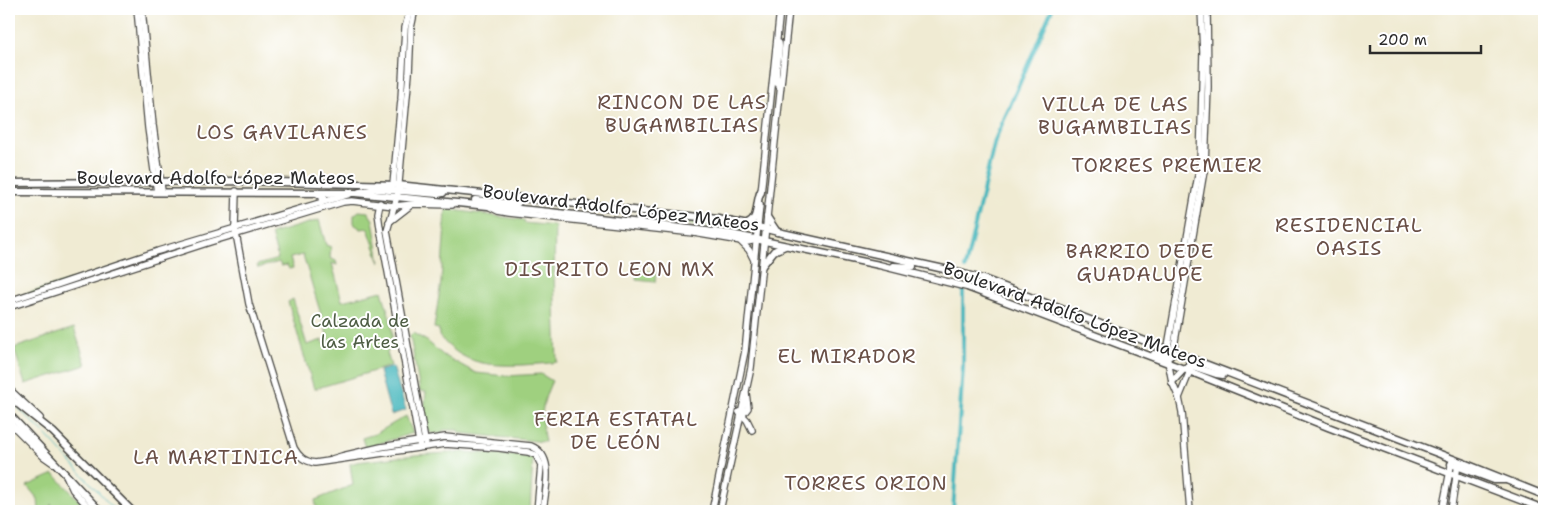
<svg xmlns="http://www.w3.org/2000/svg" width="1553" height="520" viewBox="0 0 1553 520" font-family="'Shantell Sans',sans-serif">
<rect width="100%" height="100%" fill="#fff"/>
<filter id="ink" filterUnits="userSpaceOnUse"><feTurbulence type="fractalNoise" baseFrequency=".02" numOctaves="2"/><feDisplacementMap in="SourceGraphic" scale="10" xChannelSelector="R" yChannelSelector="G"/><feConvolveMatrix kernelMatrix="1 2 1 2 8 2 1 2 1" color-interpolation-filters="sRGB"/></filter>
<filter id="wash" filterUnits="userSpaceOnUse"><feTurbulence type="fractalNoise" baseFrequency=".0096" numOctaves="4" result="noise"/><feDisplacementMap in="SourceGraphic" scale="20" xChannelSelector="R" yChannelSelector="G"/><feGaussianBlur stdDeviation="1.12" result="paint"/><feColorMatrix in="noise" values="0 0 0 0 0 0 0 0 0 0 0 0 0 0 0 0 0 1.4 0 .05"/><feComposite in="paint" operator="in"/></filter>
<g filter="url(#wash)">
<rect width="100%" height="100%" fill="#f0ebd3"/>
<g fill="#9fd07f" stroke="#657e55">
<path d="M312 207 9 305V299Z"/>
<path d="M446 209 524 220V223L555 226 554 272 557 362C546 364 534 364 522 365 486 366 463 364 439 336V329L434 328 441 282Z"/>
<path d="M359 211 368 212 373 220 380 263 368 228 361 229 354 224V215Z"/>
<path d="M319 220 326 245 331 247 330 258 336 261 337 265 332 263 342 301 382 291C387 310 399 335 387 353L391 366 314 389 288 302 293 299 307 345 322 340 323 343 329 341 303 255 290 258 293 268 289 269 287 265 281 266 279 262 258 268 257 265 278 259 271 234Z"/>
<path d="M686 221 720 225 746 230V232L686 224Z"/>
<path d="M637 270 656 272 655 282 636 280Z"/>
<path d="M74 328 86 365 25 384 14 348Z"/>
<path d="M413 333 427 341 443 355 476 373 506 376 541 374 552 381C541 404 540 417 545 442L459 433V430H443L442 433 433 434 427 430 424 411 426 392 420 391 410 336Z"/>
<path d="M406 416 413 433 365 448 362 438 375 434Z"/>
<path d="M466 452 533 457 530 511H317L315 500 353 485 350 464 357 462 415 455Z"/>
<path d="M54 474 89 511H57L51 504 50 511H39L38 499 27 486Z"/>
</g>
<path fill="#47b7bd" stroke="#397174" d="M393 367 406 410 391 415 379 371Z"/>
<g fill="none" stroke-linecap="round" stroke-linejoin="round">
<path stroke="#47b7bd" stroke-width="1" d="M17 407 45 434 116 511"/>
<g stroke="#47b7bd" stroke-width="4">
<path d="M965 268 995 140 1052 9"/>
<path d="M953 511 963 367V291"/>
</g>
</g>
</g>
<g filter="url(#ink)">
<g fill="none" stroke-linecap="round" stroke-linejoin="round">
<defs>
<g id="secondary">
<path d="M137 9 148 128 157 192"/>
<path d="M142 9 153 125 162 191"/>
<path d="M415 9 411 28 409 74 398 193 387 231 426 446"/>
<path d="M779 43C781 57 771 77 780 88"/>
<path d="M391 187 393 185 401 100 405 28 410 9"/>
<path d="M236 191 235 228 249 304 294 448C299 457 304 461 315 463L445 444 499 448 528 452 536 455 541 465 537 511"/>
<path d="M359 192 380 188"/>
<path d="M761 193 780 9"/>
<path d="M380 203 378 213 380 228 420 447"/>
<path d="M490 207 498 211 509 213 694 233 747 242 757 240"/>
<path d="M389 222 411 205"/>
<path d="M741 242 749 250 754 260"/>
<path d="M9 301 158 251 350 194"/>
<path d="M9 307 210 242 343 202 352 201 394 206 414 204 452 205"/>
<path d="M1167 352 1200 164 1203 52 1201 9"/>
<path d="M1173 353 1205 165 1208 87 1207 9"/>
<path d="M1168 361 1172 382 1179 398 1182 412 1190 511"/>
<path d="M9 389 40 418"/>
<path d="M1179 398 1194 361"/>
<path d="M739 412 747 420 752 430"/>
<path d="M740 413H744L748 408 746 393"/>
<path d="M9 422 43 456 53 463"/>
<path d="M332 459 342 456 381 447 445 437 531 446C556 456 545 490 543 511"/>
<path d="M67 477 73 490 92 511"/>
<path d="M712 511 745 351 760 205"/>
<path d="M720 511 751 368 789 9"/>
<path d="M1442 511 1452 461"/>
<path d="M1451 511 1458 464"/>
</g>
<g id="primary">
<path d="M9 183 237 181 398 185 718 219 758 227 778 232 953 271 986 280 1466 464 1544 495"/>
<path d="M377 189 438 194 443 193 445 190"/>
<path d="M9 192 355 193 550 212 731 234 879 265 967 287 1184 369 1328 427 1544 509"/>
<path d="M317 193 324 198 321 203"/>
<path d="M475 200 515 204 518 203 520 198"/>
<path d="M767 217 777 232"/>
<path d="M747 224C760 220 755 202 761 191"/>
<path d="M762 266 774 251 785 246"/>
<path d="M893 266 913 267"/>
<path d="M1154 354 1169 357 1173 353"/>
<path d="M1172 382 1184 369 1189 365 1216 374 1223 375"/>
<path d="M9 397 53 432 132 511"/>
<path d="M9 414 100 511"/>
<path d="M1451 464 1494 480H1504"/>
</g>
</defs>
<use href="#secondary" stroke="#494844" stroke-width="8"/>
<use href="#primary" stroke="#494844" stroke-width="9"/>
<use href="#secondary" stroke="#fff" stroke-width="5.5"/>
<use href="#primary" stroke="#fff" stroke-width="6"/>
</g>
</g>
<g text-anchor="middle" dominant-baseline="central" stroke-width="4" stroke-linejoin="round" paint-order="stroke">
<g font-size="18" fill="#2b2b2b" stroke="#fff">
<text x="216" y="178">Boulevard Adolfo López Mateos</text>
<text transform="translate(621 208) rotate(7)">Boulevard Adolfo López Mateos</text>
<text transform="translate(1075 315) rotate(20)">Boulevard Adolfo López Mateos</text>
</g>
<g font-size="18" fill="#4e5d44" stroke="#fff">
<text x="360" y="321">Calzada de<tspan x="360" dy="21">las Artes</tspan></text>
</g>
<g font-size="20" letter-spacing="1" fill="#694f46" stroke="#fff">
<text x="682" y="102">RINCON DE LAS<tspan x="682" dy="23">BUGAMBILIAS</tspan></text>
<text x="1115" y="104">VILLA DE LAS<tspan x="1115" dy="23">BUGAMBILIAS</tspan></text>
<text x="282" y="132">LOS GAVILANES</text>
<text x="1167" y="165">TORRES PREMIER</text>
<text x="1349" y="225">RESIDENCIAL<tspan x="1349" dy="23">OASIS</tspan></text>
<text x="1140" y="251">BARRIO DEDE<tspan x="1140" dy="23">GUADALUPE</tspan></text>
<text x="610" y="269">DISTRITO LEON MX</text>
<text x="847" y="356">EL MIRADOR</text>
<text x="616" y="419">FERIA ESTATAL<tspan x="616" dy="23">DE LEÓN</tspan></text>
<text x="216" y="457">LA MARTINICA</text>
<text x="866" y="483">TORRES ORION</text>
</g>
</g>
<rect width="1553" height="520" fill="none" stroke="#fff" stroke-width="30"/>
<path d="M1370 45v8h111v-8" fill="none" stroke="#2b2b2b" stroke-width="2.5"/>
<text x="1378" y="45" font-size="15" fill="#2b2b2b" stroke="#ffffff" stroke-width="4" paint-order="stroke">200 m</text>
</svg>
